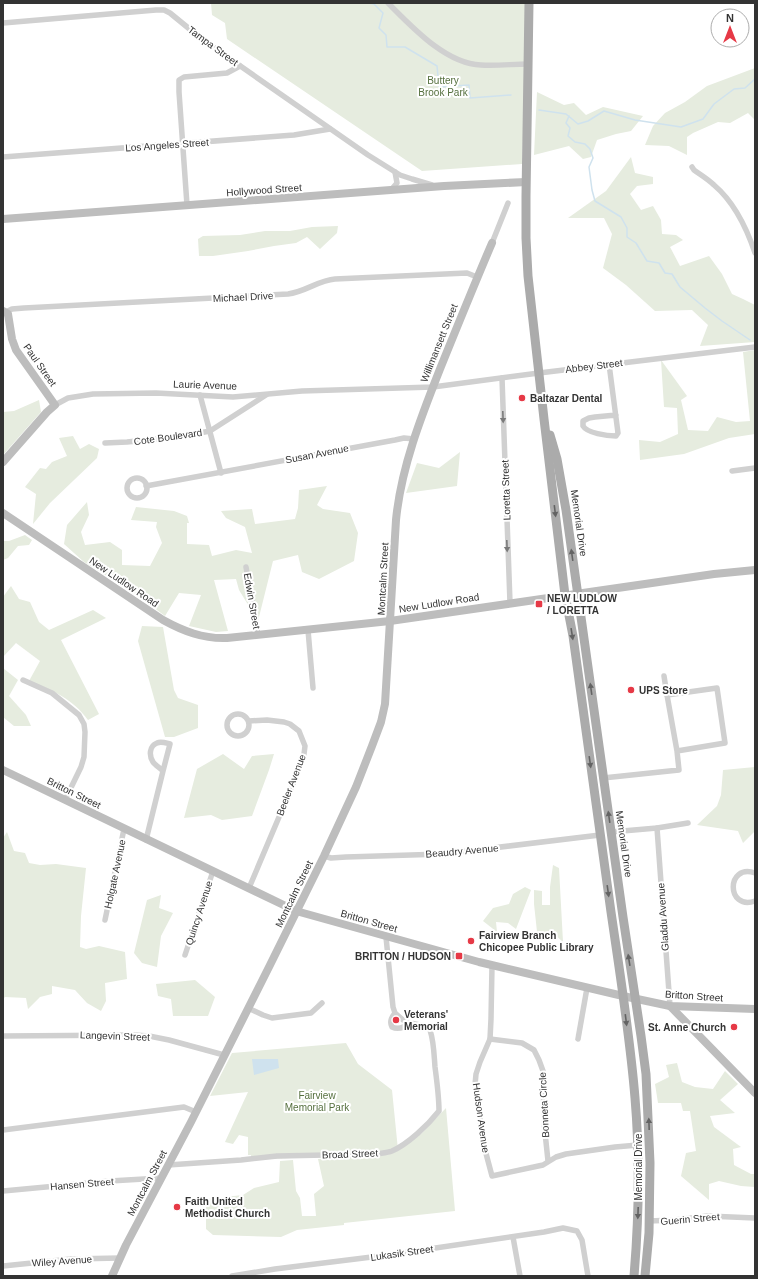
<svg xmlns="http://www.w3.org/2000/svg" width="758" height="1279" viewBox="0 0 758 1279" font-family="Arial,sans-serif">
<rect width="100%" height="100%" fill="#fff"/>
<g fill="#e6ecdf">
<path d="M211 3H528L522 164 422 171 227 39 225 23 212 15Z"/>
<path d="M755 68V120L748 113 730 123 718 122 693 133 687 137V155L669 146 645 145 653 126 665 113 685 102 707 86Z"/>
<path d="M537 92 564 105 574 103 586 115 603 107 643 116 631 131 616 134 597 140 591 157 583 159 569 146 534 155Z"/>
<path d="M631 157 635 173 653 177V184L637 186 630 194 641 210 653 206 661 220 662 234 676 235 683 240 670 247 680 266 709 256 722 274 732 294 743 299 755 305V342L700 346 708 325 692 310 655 311 626 285 603 268 612 234 604 218H568L606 191Z"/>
<path d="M338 226 337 233 320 249 307 237 296 243 274 246 248 251 213 256H199L198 239 203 236 240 235 265 231H290L312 227Z"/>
<path d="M755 350V434L729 438 684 454 640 460 639 440 660 442 678 434 677 408 664 407 661 360 687 396 681 400 688 430 708 431 717 417 736 422 750 421 743 352Z"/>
<path d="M39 400 41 412 3 455V412L14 411Z"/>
<path d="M73 436 80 449 89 444 99 449 97 458 50 503 33 524 36 494 25 487 40 468 46 469 52 462 67 456 59 438Z"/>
<path d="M460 452 457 486 406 493 417 463 439 468Z"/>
<path d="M327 486 317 505 323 509 350 513 358 533 354 561 319 579 302 572 298 555 273 561 258 621 239 590 236 579 214 580 228 631 216 632 189 626 201 595 179 593 165 616 133 592 84 562 64 544 67 525 87 502 89 515 81 532 85 545 110 542 122 550V565L150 566 162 543 156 527 157 522 131 520 136 507 174 511 187 516 189 523H187V544L209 545 212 556 236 550 252 553 245 527 226 518 221 511 252 509 255 524 295 519 298 508 299 490Z"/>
<path d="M25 535 32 540 29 545 18 546 8 558 3 560V541H9Z"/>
<path d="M11 586 19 599 30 602 39 622 49 630 93 610 106 618 61 640 99 714 88 720C73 699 52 690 29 681L40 661 16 643 3 657V597Z"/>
<path d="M142 626 163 627 174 690 178 698 198 705V728L174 737H165L138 641Z"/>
<path d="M3 668 18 680 9 696 26 715 31 726H14L3 717Z"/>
<path d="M223 754 244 769 252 756 274 754 269 770 252 816 222 820 211 815 184 818 197 769Z"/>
<path d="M755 767V831L743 843 738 831 697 825 717 806 721 795 723 770Z"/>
<path d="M7 832 14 851 25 853 29 863 40 865 56 864 86 868 81 916 80 947 86 949 99 946 125 952 127 979 105 983 106 1001 101 1011 87 1003 75 990 52 986V994L40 997 28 1009 26 998 5 997 3 999V838Z"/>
<path d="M553 865 559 868 563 942 553 933 546 940 538 941 534 904V890L542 891V905H550V887Z"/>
<path d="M525 887 531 890 516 929 508 923 496 922 497 932 483 921 493 908 509 904 513 894Z"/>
<path d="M161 895 159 908 173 913 161 936 157 967 142 963 134 953 147 900Z"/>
<path d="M195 980 215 997 208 1016H173L171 999 158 996 156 984Z"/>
<path d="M346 1043 358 1064 392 1090 398 1150 422 1133 446 1108 455 1211 344 1223V1225L297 1230 281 1237 213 1235 206 1229V1199L243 1195 254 1188 279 1182 280 1161 293 1160 296 1191 300 1198 302 1216H316L314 1194 324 1186 318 1159 334 1158V1156L251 1160V1155H248V1137L239 1135 233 1144 225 1142 248 1092 210 1096 232 1053Z"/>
<path d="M677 1063 682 1082 695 1087 713 1089 725 1071 738 1084 720 1100 735 1113 710 1116 714 1127 741 1147 733 1149 734 1165 751 1174H755V1187L741 1186 719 1181 709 1184V1200L681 1176 686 1153 696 1151 690 1111H683L681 1103H658L655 1084 669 1077 666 1065Z"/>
</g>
<path fill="#cfe2ee" d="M252 1059H278L279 1068 254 1075Z"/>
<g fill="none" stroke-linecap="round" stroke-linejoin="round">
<g stroke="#cfe2ee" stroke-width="1.5">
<path d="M368 3 374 4 383 13 379 28 386 35 387 47H405L437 66 439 87 469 85 470 98 511 95"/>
<path d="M539 110 566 114 578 124 588 121 604 111 635 120 681 127 703 119 714 104 734 89 745 88 755 79"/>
<path d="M569 116 566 123 570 128 568 136 575 142 585 144 590 149 593 158 589 167 592 190 595 201 621 217 627 228V237L636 243 647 261 659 263 665 273 672 274 680 287 705 308 722 321 750 340"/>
</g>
<g stroke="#d0d0d0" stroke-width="5.5">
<path d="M388 3C412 27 446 64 481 65 497 66 513 64 528 64"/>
<path d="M3 23 156 10H164L170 13 203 40 368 155 400 175 412 179 432 185"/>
<path d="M3 157 294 135 330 129"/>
<path d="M692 167 694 170C701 175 708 179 714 185 734 202 747 229 755 253"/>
<path d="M391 190 397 183 395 172"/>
<path d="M187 205 179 92V80L184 77 227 73 240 66"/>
<path d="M492 243 508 203"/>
<path d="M6 312 12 309 24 308 288 294C305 292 319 280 335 279L467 273 477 277"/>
<path d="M609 364 618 433 616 436C607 436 587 433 583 426V421L589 418 595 417 616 415"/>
<path d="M502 378 510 603"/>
<path d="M200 395 221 473"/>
<path d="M55 405 68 398 93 394 156 393 233 397 302 391 433 387 539 373 755 347"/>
<path d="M105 443 127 442 178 437 210 431 266 395"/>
<path d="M732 471 755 468"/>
<circle cx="137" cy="488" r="10"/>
<path d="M146 486 395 440 404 438 414 439"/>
<path d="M246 567 258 635"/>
<path d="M308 630 313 688"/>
<path d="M664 676 667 695"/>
<path d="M23 680 52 693 79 715 84 724 85 732 84 757 81 767 65 800"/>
<circle cx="238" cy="725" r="11"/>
<path d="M249 721 267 720 284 722 290 724 299 731 305 746 304 754 293 784 249 888"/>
<path d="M603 778 679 770 677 751 667 695 717 688 725 743 677 751"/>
<path d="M657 828 670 1006"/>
<path d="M611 832 657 828 688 823"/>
<path d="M146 840 163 771C160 768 155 765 153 762 149 756 149 746 157 743 161 741 166 743 170 744L163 771"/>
<path d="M324 856 331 858 346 857 443 854 600 835"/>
<path d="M755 873C726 863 726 911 755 901"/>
<path d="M105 920 124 829"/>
<path d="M386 937 393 1007 395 1013C392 1017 389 1021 392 1027 398 1030 405 1027 410 1023L403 1020 395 1013"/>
<path d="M185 955 213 871"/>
<path d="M492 966 491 1019 490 1039 480 1062 476 1074 475 1085 484 1146 492 1176 543 1165 556 1157 566 1154 615 1147 638 1145"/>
<path d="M248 1008 263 1015 272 1018 311 1013 322 1003"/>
<path d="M3 1036 134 1035 149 1036 169 1040 224 1055"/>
<path d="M490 1039 522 1043 534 1050 539 1060 543 1071 544 1123 548 1161"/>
<path d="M578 1039 587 988"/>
<path d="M3 1130 184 1107 196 1112"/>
<path d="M168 1165 241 1160 277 1156 376 1154C381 1153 387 1153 392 1151 408 1144 428 1125 439 1111 439 1097 437 1082 435 1067 434 1055 434 1042 430 1030L425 1026 410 1023"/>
<path d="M3 1191 110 1181 161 1178"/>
<path d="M649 1221 674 1220 708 1216 755 1218"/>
<path d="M513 1237 520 1276"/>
<path d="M3 1266 71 1259 120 1258"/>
<path d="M232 1276 275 1269 388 1255 544 1232 563 1228 577 1231 582 1240 588 1276"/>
</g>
<g stroke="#bdbdbd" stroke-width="8">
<path d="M3 219 444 186 526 182"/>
<path d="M3 311 8 314 12 339 16 350 55 405 47 412 3 462"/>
<path d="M3 513 163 620C183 631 203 639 227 638L390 621 714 574 755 570"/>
<path d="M3 770 296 911 479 962 623 996 670 1006 755 1009"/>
<path d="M670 1006 755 1093"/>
<path d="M112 1276 126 1245 191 1122 270 965 324 856 356 787 372 746 381 722 385 704 396 520C401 468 421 417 440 369 457 327 474 285 492 243"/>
</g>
<g stroke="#ababab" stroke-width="9">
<path d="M529 3 526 196V238L528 276 544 419 565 595 573 636C585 728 598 820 611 912 620 974 630 1036 635 1098 640 1157 639 1217 634 1276"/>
<path d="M550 435 557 459 566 510 623 917 641 1036 646 1074 650 1163 649 1233 645 1276"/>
</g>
</g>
<defs><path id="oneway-solid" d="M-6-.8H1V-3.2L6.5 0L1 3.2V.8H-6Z"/></defs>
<g fill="#7a7a7a">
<use href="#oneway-solid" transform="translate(503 417) rotate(88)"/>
<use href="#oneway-solid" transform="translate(507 546) rotate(88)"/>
</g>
<g fill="#636363">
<use href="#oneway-solid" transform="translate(555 511) rotate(83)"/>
<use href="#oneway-solid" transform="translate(572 555) rotate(-98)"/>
<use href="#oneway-solid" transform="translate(572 634) rotate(81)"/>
<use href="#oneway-solid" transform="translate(591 689) rotate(-98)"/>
<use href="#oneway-solid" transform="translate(590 762) rotate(82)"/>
<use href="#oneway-solid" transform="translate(609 817) rotate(-98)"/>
<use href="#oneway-solid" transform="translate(608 891) rotate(82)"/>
<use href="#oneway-solid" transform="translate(629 960) rotate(-99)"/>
<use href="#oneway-solid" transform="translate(626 1020) rotate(83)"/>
<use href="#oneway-solid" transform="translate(649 1124) rotate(-92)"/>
<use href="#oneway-solid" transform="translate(638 1213) rotate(92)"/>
</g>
<g fill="#e63946" stroke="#fff" stroke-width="1.5">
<circle cx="522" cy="398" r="4"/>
<rect x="535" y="600" width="8" height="8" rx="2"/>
<circle cx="631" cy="690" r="4"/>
<circle cx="471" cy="941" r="4"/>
<rect x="455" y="952" width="8" height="8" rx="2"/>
<circle cx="396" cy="1020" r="4"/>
<circle cx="734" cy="1027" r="4"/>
<circle cx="177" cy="1207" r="4"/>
</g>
<g text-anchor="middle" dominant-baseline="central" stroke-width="4" stroke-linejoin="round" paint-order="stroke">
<g font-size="10" fill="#333" stroke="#fff">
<text transform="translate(213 46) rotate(36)">Tampa Street</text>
<text transform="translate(167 145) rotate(-4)">Los Angeles Street</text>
<text transform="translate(264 190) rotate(-4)">Hollywood Street</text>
<text transform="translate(243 297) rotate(-3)">Michael Drive</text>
<text transform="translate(439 343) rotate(-68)">Willimansett Street</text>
<text transform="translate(40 365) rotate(55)">Paul Street</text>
<text transform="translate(594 366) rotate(-7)">Abbey Street</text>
<text transform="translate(205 385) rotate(2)">Laurie Avenue</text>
<text transform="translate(168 437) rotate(-8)">Cote Boulevard</text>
<text transform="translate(317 454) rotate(-11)">Susan Avenue</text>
<text transform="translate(506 490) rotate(-92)">Loretta Street</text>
<text transform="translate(579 523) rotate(82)">Memorial Drive</text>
<text transform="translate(383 579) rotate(-87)">Montcalm Street</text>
<text transform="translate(124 582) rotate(34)">New Ludlow Road</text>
<text transform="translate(252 601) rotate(80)">Edwin Street</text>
<text transform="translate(439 603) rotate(-9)">New Ludlow Road</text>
<text transform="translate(291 785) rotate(-69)">Beeler Avenue</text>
<text transform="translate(74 793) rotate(26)">Britton Street</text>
<text transform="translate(624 844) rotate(82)">Memorial Drive</text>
<text transform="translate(462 851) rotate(-5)">Beaudry Avenue</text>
<text transform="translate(115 874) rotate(-78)">Holgate Avenue</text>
<text transform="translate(294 894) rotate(-64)">Montcalm Street</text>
<text transform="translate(199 913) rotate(-72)">Quincy Avenue</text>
<text transform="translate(663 917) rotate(-94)">Gladdu Avenue</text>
<text transform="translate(369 921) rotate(16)">Britton Street</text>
<text transform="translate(694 996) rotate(4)">Britton Street</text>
<text transform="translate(115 1036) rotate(2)">Langevin Street</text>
<text transform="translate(544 1105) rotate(-93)">Bonneta Circle</text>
<text transform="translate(481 1118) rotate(82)">Hudson Avenue</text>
<text transform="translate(350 1154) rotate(-2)">Broad Street</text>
<text transform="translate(638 1167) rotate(-90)">Memorial Drive</text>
<text transform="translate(147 1183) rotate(-62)">Montcalm Street</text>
<text transform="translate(82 1184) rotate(-5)">Hansen Street</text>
<text transform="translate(690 1219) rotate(-5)">Guerin Street</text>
<text transform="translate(402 1253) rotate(-8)">Lukasik Street</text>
<text transform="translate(62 1261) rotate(-4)">Wiley Avenue</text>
</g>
<g font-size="10" fill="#56703f" stroke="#fff">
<text x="443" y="80">Buttery<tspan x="443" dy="12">Brook Park</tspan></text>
<text x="317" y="1095">Fairview<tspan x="317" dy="12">Memorial Park</tspan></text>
</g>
<g font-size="10" font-weight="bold" fill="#333" stroke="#fff" text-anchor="start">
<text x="530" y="398">Baltazar Dental</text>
<text x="547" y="598">NEW LUDLOW<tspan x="547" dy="12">/ LORETTA</tspan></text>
<text x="639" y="690">UPS Store</text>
<text x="479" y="935">Fairview Branch<tspan x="479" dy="12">Chicopee Public Library</tspan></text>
<text x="451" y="956" text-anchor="end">BRITTON / HUDSON</text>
<text x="404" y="1014">Veterans'<tspan x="404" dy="12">Memorial</tspan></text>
<text x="726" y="1027" text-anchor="end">St. Anne Church</text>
<text x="185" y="1201">Faith United<tspan x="185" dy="12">Methodist Church</tspan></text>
</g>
</g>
<rect width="758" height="1279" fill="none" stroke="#333333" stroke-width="8"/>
<g transform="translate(730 28)"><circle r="19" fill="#ffffff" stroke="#adadad"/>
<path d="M0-3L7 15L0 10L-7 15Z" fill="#e63946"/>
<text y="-6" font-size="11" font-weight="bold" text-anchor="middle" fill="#333333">N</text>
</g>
</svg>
